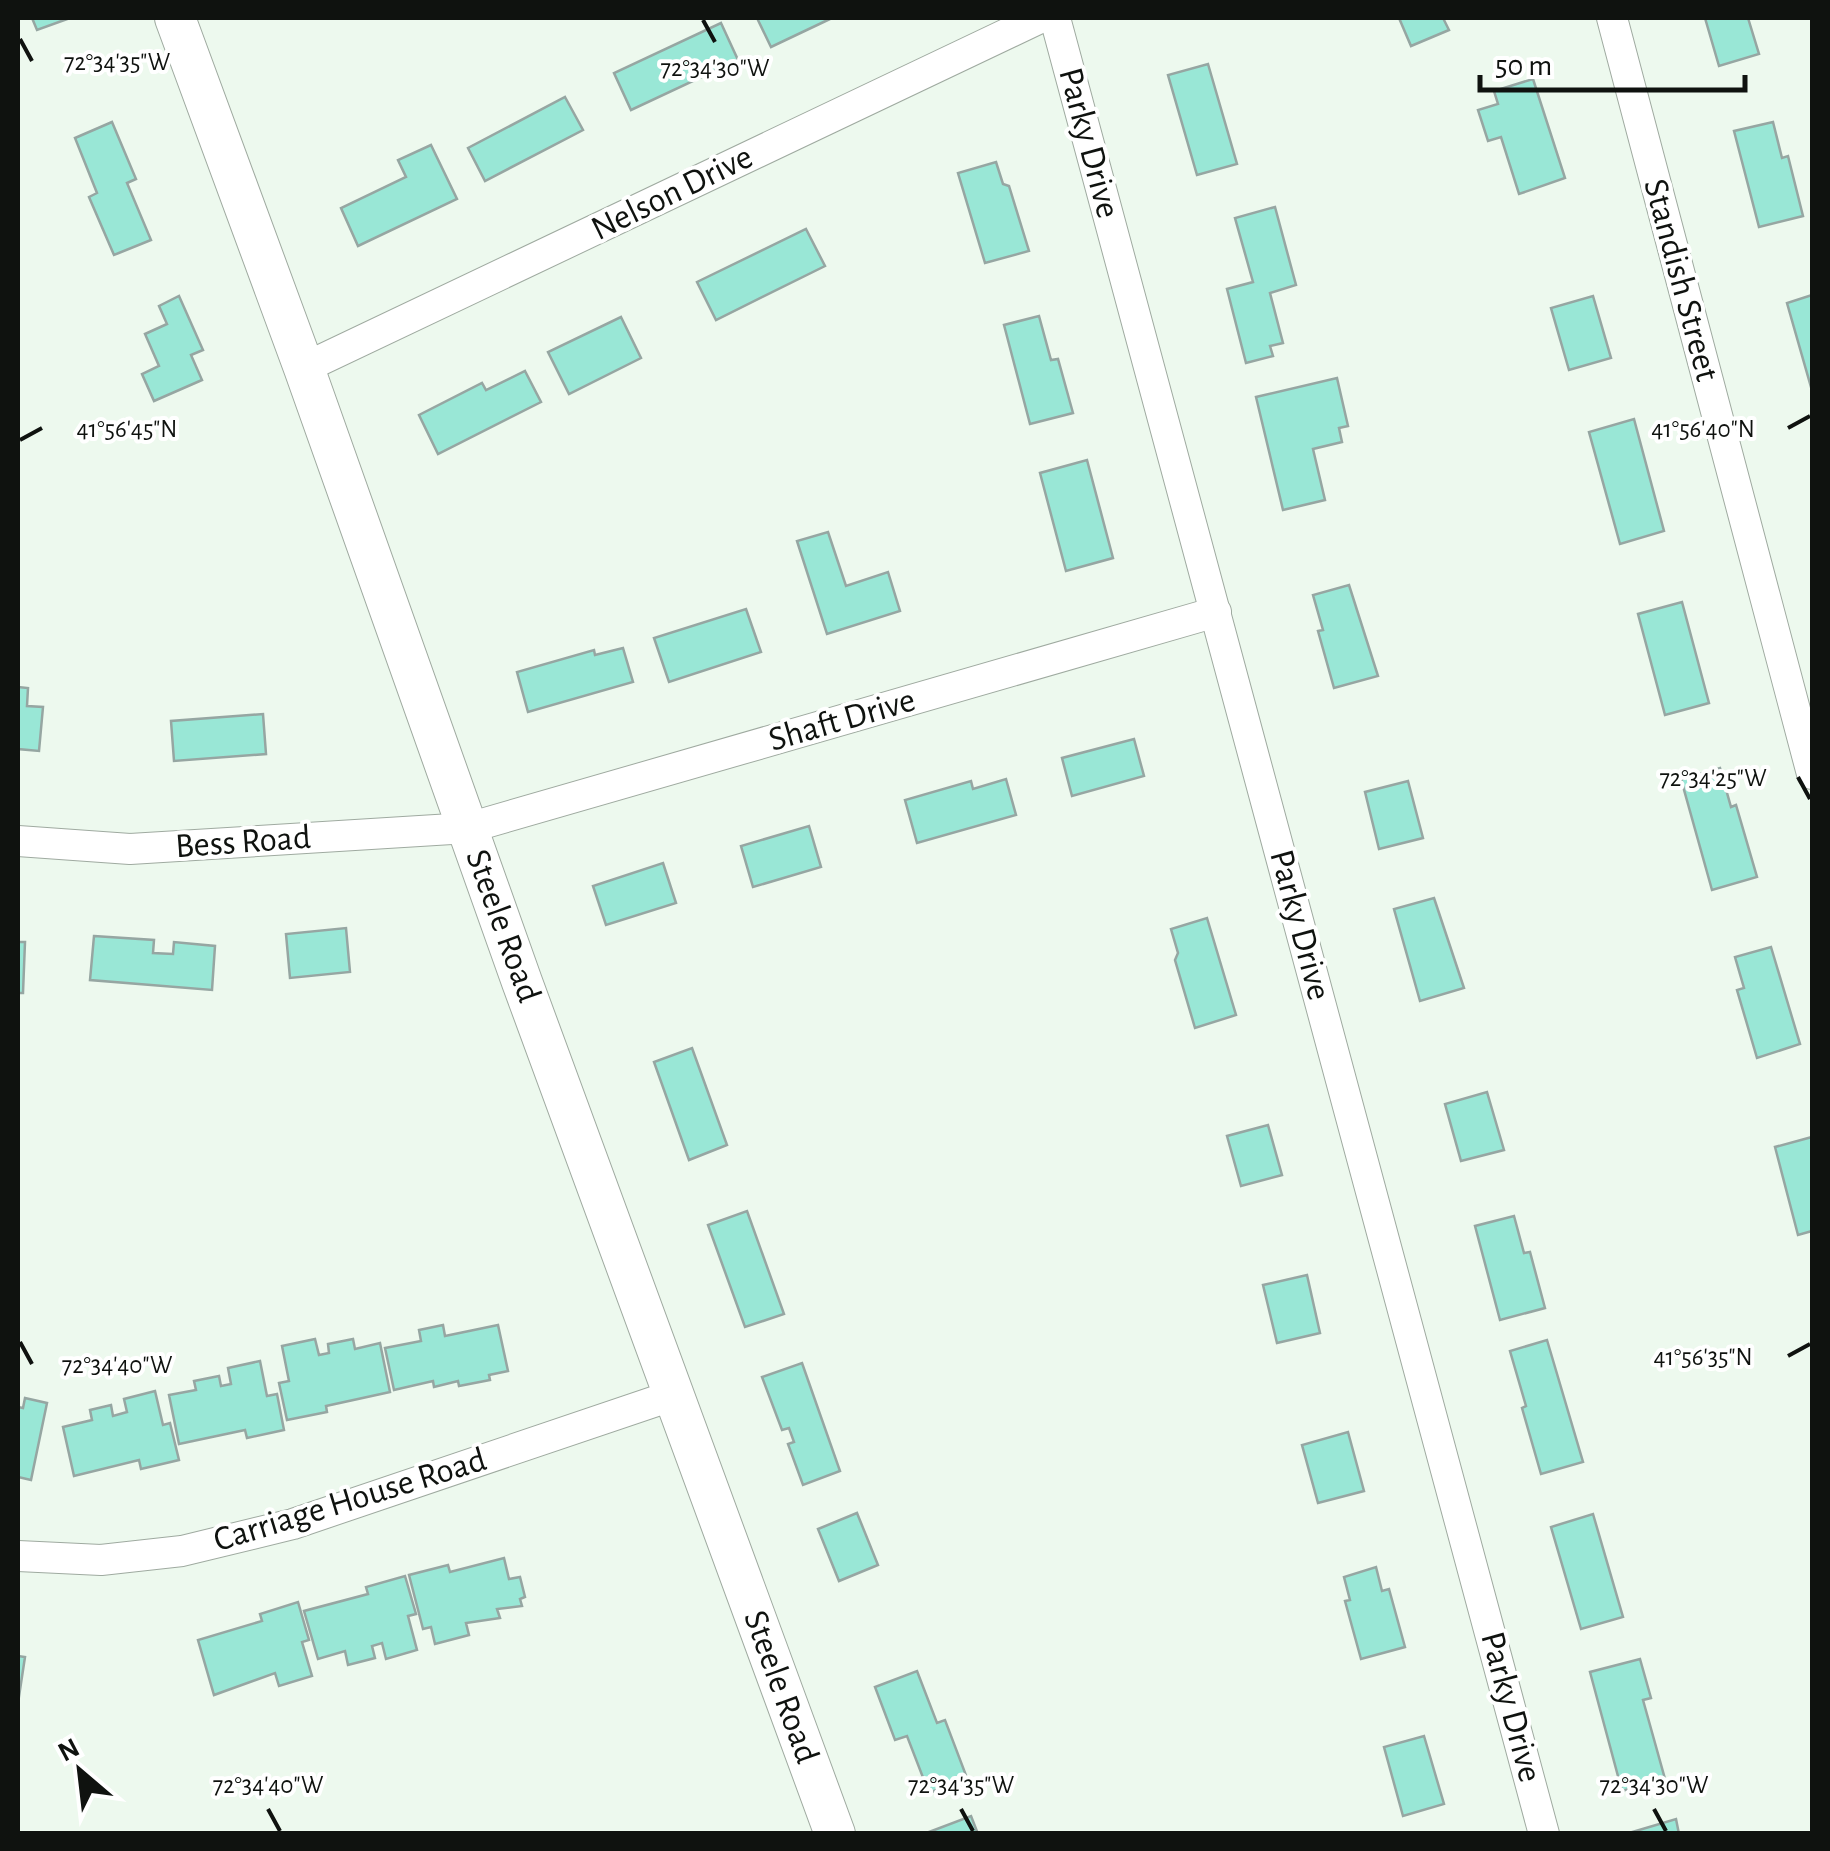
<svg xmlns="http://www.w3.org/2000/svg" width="1830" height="1851" viewBox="0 0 1830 1851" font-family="'Alegreya Sans',sans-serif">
<rect width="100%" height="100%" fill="#edf9ee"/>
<g fill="#99e7d6" stroke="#96a6a2" stroke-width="2.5">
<path d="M32 18H70L37 30Z"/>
<path d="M757 18H832L771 47Z"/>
<path d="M1399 18H1443L1449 30 1411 46Z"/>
<path d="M1705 18H1748L1759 54 1719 66Z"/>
<path d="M721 23 738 60 631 110 614 73Z"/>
<path d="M1208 64 1237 164 1197 175 1168 75Z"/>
<path d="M1533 79 1565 178 1519 194 1501 137 1488 141 1478 110 1498 104 1494 91Z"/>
<path d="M565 97 583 130 485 181 468 148Z"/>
<path d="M112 122 136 179 127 183 151 240 114 255 89 197 97 193 75 138Z"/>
<path d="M1773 122 1782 158 1788 156 1803 216 1759 227 1734 131Z"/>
<path d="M431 145 457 199 358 246 341 208 406 177 398 160Z"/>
<path d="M996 162 1003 184 1009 186 1029 251 985 263 958 173Z"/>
<path d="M1275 207 1296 285 1270 293 1283 343 1270 346 1273 356 1246 363 1227 289 1253 282 1235 218Z"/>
<path d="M806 229 825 266 716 320 697 282Z"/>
<path d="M1812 295V386L1811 387 1787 303Z"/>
<path d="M179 296 203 350 191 355 202 380 154 401 142 374 159 366 145 334 167 324 159 306Z"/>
<path d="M1593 296 1611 358 1569 370 1551 308Z"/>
<path d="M1039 316 1051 360 1058 359 1073 413 1030 424 1004 325Z"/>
<path d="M621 317 641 358 569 394 548 352Z"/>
<path d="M525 371 541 402 438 454 419 415 482 383 486 390Z"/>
<path d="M1337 378 1348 426 1339 428 1342 442 1313 449 1325 500 1283 510 1256 397Z"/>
<path d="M1634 419 1664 531 1620 544 1589 432Z"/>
<path d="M1087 460 1113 558 1066 571 1040 473Z"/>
<path d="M828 532 846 586 888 572 900 611 827 634 797 541Z"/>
<path d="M1349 585 1378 676 1334 688 1318 631 1323 630 1313 595Z"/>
<path d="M1682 602 1709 703 1665 715 1638 614Z"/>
<path d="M746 609 761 652 669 682 654 638Z"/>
<path d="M623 648 633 682 528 712 517 672 594 650 595 655Z"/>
<path d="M18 687 28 688 27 706 43 707 39 751 18 749Z"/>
<path d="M263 714 266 754 174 761 171 721Z"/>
<path d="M1134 739 1144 776 1072 796 1062 758Z"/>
<path d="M1720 768 1731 807 1736 805 1757 877 1712 890 1681 779Z"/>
<path d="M1006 779 1016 815 917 843 905 800 971 781 973 789Z"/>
<path d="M1408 781 1423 838 1379 849 1365 792Z"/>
<path d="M809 826 821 867 753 887 741 846Z"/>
<path d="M663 863 676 903 606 925 593 886Z"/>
<path d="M1434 898 1464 988 1420 1001 1394 909Z"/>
<path d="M1207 918 1236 1015 1195 1028 1175 960 1178 953 1171 929Z"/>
<path d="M346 928 350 972 290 978 286 934Z"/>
<path d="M94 936 154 940 153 953 173 954 174 942 215 946 212 990 90 980Z"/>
<path d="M18 942H25L23 993H18Z"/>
<path d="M1771 947 1800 1044 1757 1058 1737 990 1744 988 1735 957Z"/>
<path d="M692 1048 727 1145 689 1160 654 1062Z"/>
<path d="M1487 1092 1504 1150 1461 1161 1445 1104Z"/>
<path d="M1268 1125 1282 1175 1241 1186 1227 1136Z"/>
<path d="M1812 1137V1231L1798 1235 1775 1147Z"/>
<path d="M747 1211 784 1314 745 1327 708 1225Z"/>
<path d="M1514 1216 1524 1253 1530 1252 1545 1308 1500 1320 1475 1226Z"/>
<path d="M1307 1275 1320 1333 1277 1343 1263 1285Z"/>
<path d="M443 1325 445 1336 498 1325 508 1371 489 1375 490 1380 459 1386 458 1381 434 1387 433 1381 394 1390 385 1348 421 1341 419 1330Z"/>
<path d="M315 1339 319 1355 329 1353 328 1344 353 1339 355 1349 380 1343 390 1392 326 1406 327 1412 287 1420 279 1383 289 1381 282 1346Z"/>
<path d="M1547 1340 1583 1462 1541 1474 1522 1408 1526 1406 1510 1351Z"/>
<path d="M260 1361 267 1396 277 1394 284 1430 247 1438 245 1430 179 1444 169 1395 196 1390 194 1381 219 1376 221 1386 231 1384 228 1368Z"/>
<path d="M802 1363 840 1471 803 1485 788 1444 794 1442 789 1428 782 1430 762 1377Z"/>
<path d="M155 1391 163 1425 170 1423 179 1460 141 1469 139 1460 74 1476 63 1427 92 1420 90 1410 111 1405 113 1416 127 1412 124 1399Z"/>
<path d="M25 1398 47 1403 31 1480 18 1477V1407L23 1408Z"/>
<path d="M1348 1432 1364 1491 1318 1503 1302 1445Z"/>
<path d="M857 1513 878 1565 839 1581 818 1529Z"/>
<path d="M1593 1514 1623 1617 1581 1629 1551 1527Z"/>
<path d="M504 1558 509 1579 520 1577 525 1597 520 1599 522 1606 497 1609 500 1618 466 1623 469 1635 435 1644 431 1627 423 1629 409 1575 448 1565 450 1572Z"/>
<path d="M1376 1567 1382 1591 1389 1589 1405 1647 1361 1659 1345 1601 1350 1600 1344 1577Z"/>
<path d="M405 1576 416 1614 408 1616 417 1650 386 1659 382 1643 372 1646 375 1658 348 1665 345 1651 318 1659 304 1611 368 1594 366 1587Z"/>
<path d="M298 1602 309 1640 302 1642 312 1676 279 1686 275 1673 214 1695 198 1640 262 1621 260 1614Z"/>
<path d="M18 1656 25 1657 18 1703Z"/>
<path d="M1640 1659 1651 1698 1643 1700 1665 1779 1622 1791 1590 1672Z"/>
<path d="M917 1671 937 1723 945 1720 967 1778 929 1793 907 1736 895 1740 875 1687Z"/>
<path d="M1424 1736 1444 1804 1403 1816 1384 1747Z"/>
<path d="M971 1816 978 1834H930L929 1832Z"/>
<path d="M1676 1819 1679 1834H1629V1833Z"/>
</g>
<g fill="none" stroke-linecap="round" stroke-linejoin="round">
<defs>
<g id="minor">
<path d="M1055 18 1544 1834"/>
<path d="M1612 18 1812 774"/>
<path d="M304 368 1040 18"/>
<path d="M18 841 130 849 468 828 1216 612"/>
<path d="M18 1556 101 1560 182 1551 293 1524 674 1395"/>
</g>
<path id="tertiary" d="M175 18 304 368 522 982 835 1834"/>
</defs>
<use href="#minor" stroke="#9faaa0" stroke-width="32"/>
<use href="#tertiary" stroke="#9faaa0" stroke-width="42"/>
<use href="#minor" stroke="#fff" stroke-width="30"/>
<use href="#tertiary" stroke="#fff" stroke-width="40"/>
</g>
<path fill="none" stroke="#0f120f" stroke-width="4" d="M703 20 715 42M20 39 32 61M1788 428 1810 416M20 440 42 428M1798 777 1810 799M20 1342 32 1364M1788 1356 1810 1344M268 1809 280 1831M961 1809 973 1831M1654 1809 1666 1831"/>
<g text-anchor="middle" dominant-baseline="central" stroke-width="8" stroke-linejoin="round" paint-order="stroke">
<g font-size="35" fill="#0f120f" stroke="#fff">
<text transform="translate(1089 143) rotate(75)">Parky Drive</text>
<text transform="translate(672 193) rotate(-26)">Nelson Drive</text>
<text transform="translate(1681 280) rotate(75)">Standish Street</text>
<text transform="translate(842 720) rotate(-16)">Shaft Drive</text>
<text transform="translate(243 842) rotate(-4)">Bess Road</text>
<text transform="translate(1300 925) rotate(75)">Parky Drive</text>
<text transform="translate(503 926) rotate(70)">Steele Road</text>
<text transform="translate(350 1500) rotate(-17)">Carriage House Road</text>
<text transform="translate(781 1687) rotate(70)">Steele Road</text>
<text transform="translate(1511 1707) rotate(75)">Parky Drive</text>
</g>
</g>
<g font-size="25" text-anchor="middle" fill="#0f120f" stroke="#fff" stroke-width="8" stroke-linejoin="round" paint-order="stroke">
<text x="117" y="70">72°34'35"W</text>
<text x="715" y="76">72°34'30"W</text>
<text x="1703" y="437">41°56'40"N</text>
<text x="127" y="437">41°56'45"N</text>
<text x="1713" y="786">72°34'25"W</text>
<text x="1703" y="1365">41°56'35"N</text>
<text x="117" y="1373">72°34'40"W</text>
<text x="268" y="1793">72°34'40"W</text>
<text x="961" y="1793">72°34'35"W</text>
<text x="1654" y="1793">72°34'30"W</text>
</g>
<rect width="1830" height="1851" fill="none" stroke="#0f120f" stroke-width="40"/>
<g transform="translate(80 1771) rotate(332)" stroke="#ffffff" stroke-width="8" paint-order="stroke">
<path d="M0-8L18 38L0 25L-18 38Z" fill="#0f120f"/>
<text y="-15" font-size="28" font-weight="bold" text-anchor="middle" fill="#0f120f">N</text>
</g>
<path d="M1480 75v15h265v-15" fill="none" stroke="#0f120f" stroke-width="5"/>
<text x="1495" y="75" font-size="30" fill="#0f120f" stroke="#ffffff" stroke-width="8" paint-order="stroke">50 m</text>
</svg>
